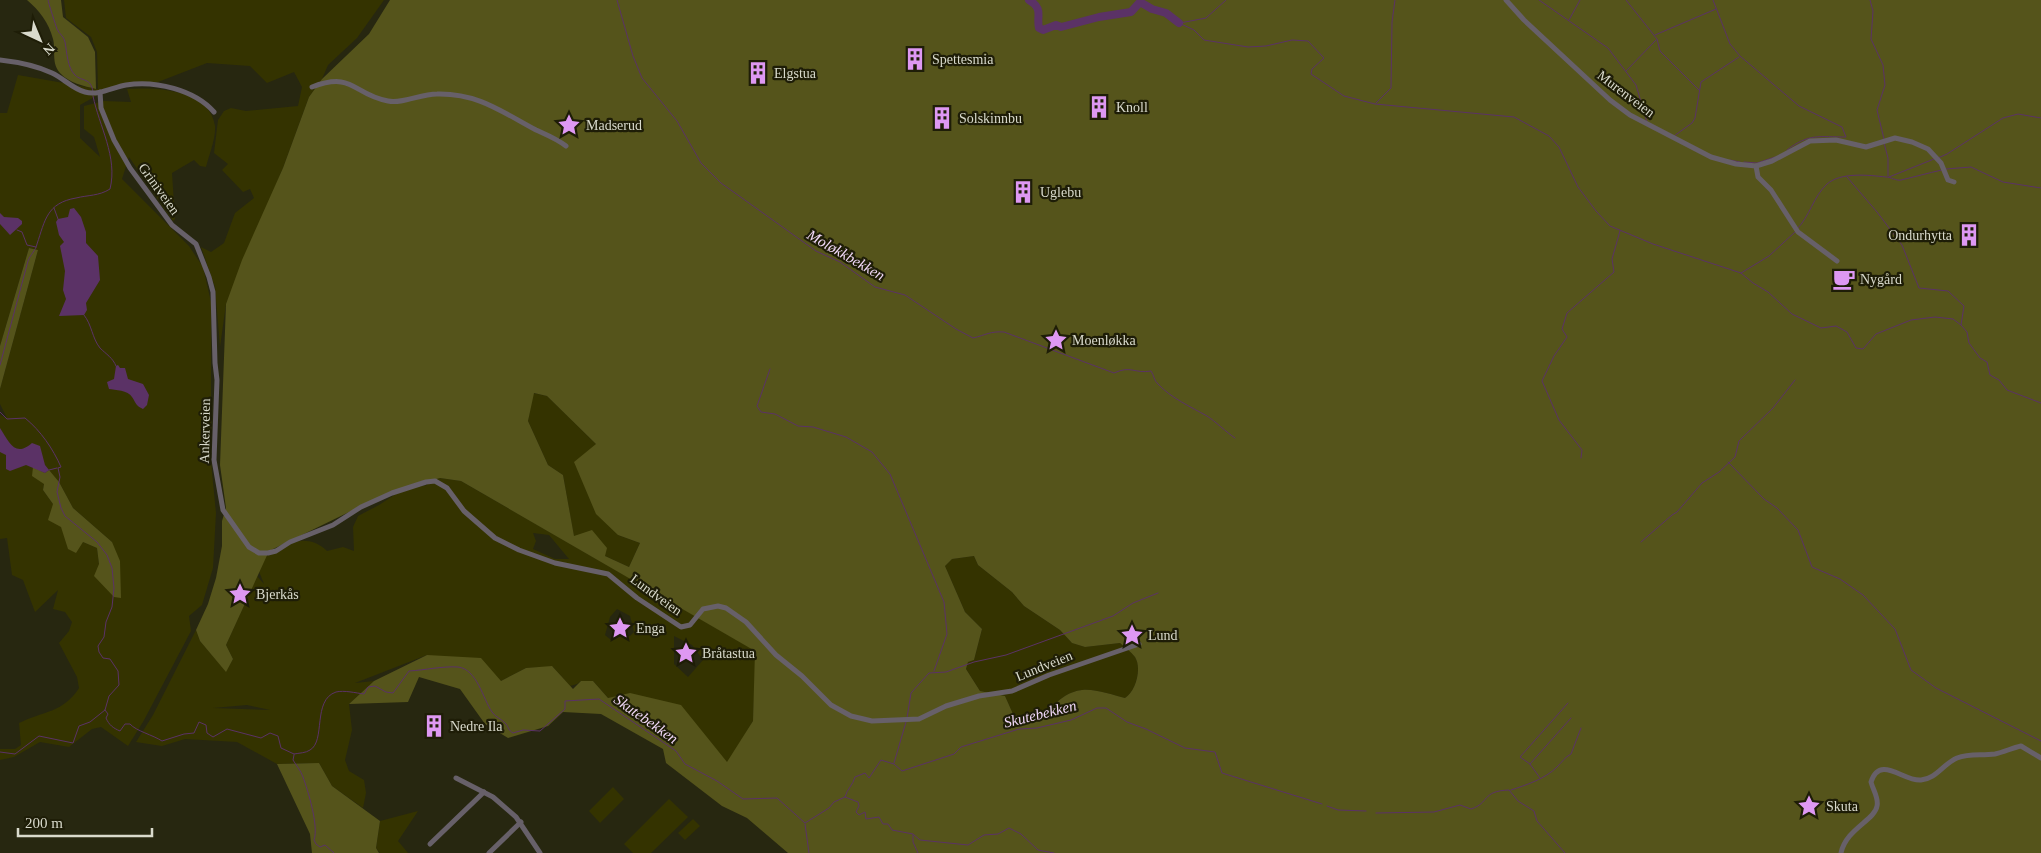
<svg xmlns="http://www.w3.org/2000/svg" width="2041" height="853" viewBox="0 0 2041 853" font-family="'Times New Roman',serif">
<rect width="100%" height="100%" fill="#272710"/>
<g fill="#343300" fill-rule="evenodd">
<path d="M64 0H384L357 38 328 65 322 79 309 97 283 168 226 304 220 347 215 287 201 247 211 252 224 243 235 213 254 198 250 189 243 192 222 170 228 164 214 153 218 120 224 111 231 108 246 111 298 106 302 87 294 72 267 83 250 66 207 63 158 82 112 87 80 105V138L100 157 94 137 84 129V106L104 101 131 102 127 89C156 87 210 89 215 126 216 138 209 155 206 167L200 166 194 160 172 173 175 219 173 221 129 157 122 179 189 246 203 267 211 302V462L216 513 213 568 202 605 189 616 191 631 143 722 128 746 101 727 92 729 69 747 40 742 14 757 0 760V749H15L21 745 19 723C43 711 63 713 79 688L77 677 59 643 69 631 72 622 65 612 53 609 58 590 35 612 23 580 12 575 7 538 0 539V415L7 418 0 404V389L38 250 29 248 0 346V113H7L18 75 98 89 97 52 91 37 66 18ZM59 482 73 508 112 542 99 564 97 548 83 542 61 527 53 504 43 490 44 484Z"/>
<path d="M533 393 547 396 596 444 618 535 640 543 629 567 605 556 574 537 563 475 548 465 528 421Z"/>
<path d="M440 478 461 481 756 651 753 721 728 763 630 694 608 698 593 681H581L577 684 570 686 553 667 526 668 501 681 427 655 355 683 374 681 349 704 352 730 345 760 349 771 364 780 366 793 363 808 332 786 319 763 277 764 237 742 185 739 162 746 136 742 153 715 196 630 200 641 226 671 233 659 226 645 257 576 264 584 254 559C280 548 304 529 327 551L343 547 354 551 353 527 358 516 379 505 402 490 427 485 426 482ZM533 533 549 535 569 559H555L533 549 536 541ZM617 609 630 616 634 632 630 636H620L611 640 605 635 610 617ZM674 636 692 645 703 660 688 677 674 664ZM247 705 270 710 213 708Z"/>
<path d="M974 556 978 565 1012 592 1024 606 1060 630 1072 643 1085 647 1120 643C1125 647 1131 652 1135 657 1142 668 1136 691 1125 698 1114 695 1093 688 1082 690 1049 694 1050 730 1013 714L1005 696 980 691 966 669 968 662 974 660 982 629 965 612 945 566 952 559Z"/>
<path d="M613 787 624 799 600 823 589 811Z"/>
<path d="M669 799 688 817 651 853H633L624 844Z"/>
<path d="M418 811 398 841 408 853H380L376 848 380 821Z"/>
<path d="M693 819 700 826 685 840 678 833Z"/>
</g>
<g fill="#55541b" fill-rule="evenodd">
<path d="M27 0H61L63 17 88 37 95 52 96 89C84 86 69 83 60 73 51 63 56 50 53 39 49 23 39 10 27 0Z"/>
<path d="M390 0H2041V853H788L747 818 722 806 666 763 663 749 601 714 563 712 548 726 508 738 485 724 460 689 419 677 408 702 349 704 374 681 427 655 481 658 501 681 526 668 552 666 573 689 581 681H593L608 698 630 693 681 705 727 762 753 721 755 651 461 481 440 478 384 495 269 551 226 645 233 659 226 672 200 641 196 630 208 604 216 578 222 546V521L226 508 220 465 226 304 242 260 283 168 309 97 322 79 369 34ZM534 393 547 396 596 444 574 462 596 514 618 535 640 543 629 567 605 556 607 548 592 530 574 536 563 475 548 465 528 421ZM974 556 978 565 1012 592 1024 606 1060 630 1072 643 1085 647 1120 643C1125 647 1131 652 1135 657 1142 668 1136 691 1125 698 1114 695 1093 688 1082 690 1049 694 1050 730 1013 714L1005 696 980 691 966 669 968 662 974 660 982 629 965 612 945 566 952 559Z"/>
<path d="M29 248 38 250 0 389V346Z"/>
<path d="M33 467 45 473 49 470 59 482 73 508 112 542 120 561 121 598 114 597 94 576 99 564 97 548 83 542 76 553 68 549 61 527 48 520 53 504 43 490 44 484 32 476Z"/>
<path d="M319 763 332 786 380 821 376 848 379 853H312L310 834 277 764Z"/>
</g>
<g fill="#5b3266">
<path d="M74 208 81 217 86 232V243L98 256 100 280 86 303 87 310 84 315 59 316 66 299 63 290 65 271 60 246 64 242 59 235 56 222 58 219 68 217 70 209Z"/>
<path d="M0 213 4 217 18 218 22 221V224L10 235 0 224Z"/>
<path d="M118 365 120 368H125L128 379 143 384 149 395 147 405 143 409C136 406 136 403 132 397 128 390 115 390 109 389L107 382 114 379 116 366Z"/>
<path d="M0 428C9 442 15 458 32 443L40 446 45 465 49 470 45 473 26 465 10 471 6 469V455L0 452Z"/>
</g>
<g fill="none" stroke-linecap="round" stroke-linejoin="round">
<g stroke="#5b3266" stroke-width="1">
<path d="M48 0C48 2 56 26 57 29 59 34 64 36 65 42 67 52 67 67 75 75 82 82 91 77 93 92"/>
<path d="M617 0 633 56 642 78 677 121 701 163 721 183 816 251 840 262 875 287 905 295 956 329 973 338C986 335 990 331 1004 332L1114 373C1131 365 1135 374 1151 371 1154 375 1154 381 1158 384 1171 398 1191 407 1207 416 1215 421 1226 432 1235 438"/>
<path d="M1539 0 1608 48 1636 85 1647 122"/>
<path d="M1626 0 1657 39 1660 51 1699 90"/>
<path d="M1713 0 1730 44 1740 56 1799 106 1842 127 1846 137C1819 137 1809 133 1787 150"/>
<path d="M1870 0 1873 11 1871 39 1883 65 1885 85 1877 110 1884 139"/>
<path d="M1569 20 1580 0"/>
<path d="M1179 23 1194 30 1204 40 1248 47 1266 46 1292 40 1308 41 1324 58 1312 69 1311 74 1344 96 1375 104 1514 117 1549 136 1559 147 1578 187 1596 211 1610 226 1653 244 1741 273 1753 283 1768 292 1792 314 1821 328 1836 326 1847 332 1856 348 1863 349 1876 334 1911 320 1935 317 1953 319 1961 325"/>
<path d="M1180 23 1206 18 1226 0"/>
<path d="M1655 35 1716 9"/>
<path d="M1626 71 1656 40"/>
<path d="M1376 103 1391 88 1392 22 1395 0"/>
<path d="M1674 136 1692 123 1695 118 1701 82 1739 57"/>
<path d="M1884 143 1888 158V176"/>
<path d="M1938 158 1947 154 2003 118 2018 114 2041 118"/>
<path d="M1730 160 1740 162"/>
<path d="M1744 162 1757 163 1775 157"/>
<path d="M1946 169 1971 167 2003 182 2041 188"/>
<path d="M1847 177 1877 212 1902 245 1919 288 1948 291 1964 306 1961 325 1967 332 1969 343 1980 358 1987 362 1990 375 1999 380 2007 390 2041 403"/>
<path d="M1889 177 1934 159"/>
<path d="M54 208 58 219"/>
<path d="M1797 229C1810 216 1813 197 1827 184 1841 172 1868 175 1886 177 1891 177 1896 181 1901 180 1914 177 1928 173 1942 170"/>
<path d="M17 230 22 232 27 245 36 247"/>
<path d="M1741 273 1769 256 1795 232"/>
<path d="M84 315C92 325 92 338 100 348 106 354 113 358 116 366"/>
<path d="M0 365 28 261C30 255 36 250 37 244 45 220 47 203 76 198 88 195 99 196 110 189 118 157 99 126 93 96"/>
<path d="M770 369 757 406 761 412 775 414 798 426 813 427 846 437 872 452 890 474 944 602 947 634 934 671"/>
<path d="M0 412 7 419 25 418C41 431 53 449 61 467L58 468 60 477 57 492 61 508 65 516 97 542 107 555 112 568 114 588 112 607 106 622 104 637 98 646 99 652 103 658 110 659 118 671 119 685 109 696 105 710 90 722 79 726 73 743 39 736 15 754 0 752"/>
<path d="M1581 458 1582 450 1559 420 1542 381 1554 356 1567 337 1562 329 1567 313 1614 272 1612 259 1620 231"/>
<path d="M1728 462 1764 499 1777 508 1798 530 1812 567 1840 579 1863 595 1895 629 1911 670 1936 688 2041 741"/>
<path d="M49 470 57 468"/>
<path d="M1641 542 1672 515 1677 512 1702 483 1719 472 1735 457 1739 441 1773 408 1795 380"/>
<path d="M105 710 108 714 106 718C109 725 113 728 120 731L125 724H130C136 731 153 735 162 741L184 734 194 733 199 722 206 725 207 733 213 737 227 729 261 738 270 733 278 736 281 748 294 754"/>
<path d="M907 718 911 693 929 673 946 672 974 662 1006 655 1113 616 1133 603 1158 593"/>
<path d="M294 754C299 753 306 753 310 750 326 741 312 700 336 692 344 690 356 693 364 694L368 687 375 686 386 692 393 693 409 671C426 670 442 666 458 667 477 669 483 699 492 712 495 717 502 719 506 724 509 728 508 730 513 733L523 730 540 731 565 709V701L599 699 676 751 685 764 717 781 743 799 777 798 805 823 829 808 834 802 845 797C847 789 853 785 855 777L865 773 869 778 881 760 894 764 902 771 954 754 961 747 1019 729 1037 728 1071 720 1097 708H1106L1127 722 1146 729 1185 748 1215 752 1222 773 1322 804"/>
<path d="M294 755 293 760C296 765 301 771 303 777 308 791 319 826 314 840L316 844 320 847 325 845 334 853"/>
<path d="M894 763 906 722"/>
<path d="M1530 764 1571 718"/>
<path d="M1540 778 1530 764 1520 757 1568 703"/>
<path d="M1511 790C1526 785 1545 779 1557 767 1562 762 1565 757 1571 754L1581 728"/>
<path d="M845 797 858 802 859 806 856 812 859 815 865 812 866 819 879 817 883 824H888L892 830 913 834 920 840 968 845 984 835 998 834 1009 828 1021 834 1038 850 1054 853"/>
<path d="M1327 806 1338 810 1366 811"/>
<path d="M1376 813 1434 812 1460 805 1471 809C1490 803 1481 791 1509 790L1518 801 1534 811 1537 821 1565 853"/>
<path d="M805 824 809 853"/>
<path d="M913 835V842L918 853"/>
</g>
<path stroke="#5b3266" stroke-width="8" d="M1029 0C1044 9 1036 16 1039 28L1043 30 1056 25 1061 27 1099 17 1131 12 1140 2 1152 9 1166 13 1179 23"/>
<g stroke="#676069" stroke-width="5">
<path d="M1506 0 1524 20 1610 100 1630 115 1711 157 1736 164 1756 166 1772 161 1810 141 1836 140 1866 147 1895 138 1912 142 1928 149 1941 163 1948 180 1954 182"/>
<path d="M0 60C18 62 35 65 52 73 63 78 73 89 85 92 99 96 113 87 126 85 155 80 195 90 214 112"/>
<path d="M312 87C354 71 353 95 388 101 403 104 420 94 437 94 478 93 502 112 536 130 547 135 557 139 566 146"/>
<path d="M100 92 101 108 114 140 130 168 172 225 196 244 209 277 213 292 215 363 217 380 214 460 223 510 249 547 259 553H268L276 551 290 542 333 525 361 507 392 493 426 482 435 481 447 488 464 511 495 538 519 550 555 563 608 574 637 598 681 627 690 625 703 609 718 606 726 608 746 622 776 655 802 676 831 705 851 716 872 721 919 719 946 706 979 696 1012 691 1049 675 1139 644"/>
<path d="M1756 166 1758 177 1771 190 1798 232 1837 261"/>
<path d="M456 778 493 797 516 817 540 853"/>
<path d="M430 844 484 792"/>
<path d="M489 853 521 822"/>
<path d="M1841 853C1846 829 1875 820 1877 806 1879 798 1873 790 1871 782 1880 754 1904 782 1921 780 1936 779 1943 764 1957 758 1970 753 1981 756 1995 754 2004 752 2012 748 2021 746L2041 758"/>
</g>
</g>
<defs>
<symbol id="building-bare" viewBox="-9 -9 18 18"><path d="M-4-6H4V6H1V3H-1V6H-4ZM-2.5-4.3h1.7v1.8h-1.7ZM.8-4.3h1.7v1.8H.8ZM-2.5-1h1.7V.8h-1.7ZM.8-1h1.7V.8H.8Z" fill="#de98f2" stroke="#1e1d07" stroke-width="2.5" paint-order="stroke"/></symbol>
<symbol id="sight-bare" viewBox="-9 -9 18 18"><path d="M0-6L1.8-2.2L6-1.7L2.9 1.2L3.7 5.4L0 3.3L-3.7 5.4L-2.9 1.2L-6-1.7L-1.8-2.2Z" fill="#de98f2" stroke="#1e1d07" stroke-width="2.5" paint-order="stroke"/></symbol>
<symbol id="cafe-bare" viewBox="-9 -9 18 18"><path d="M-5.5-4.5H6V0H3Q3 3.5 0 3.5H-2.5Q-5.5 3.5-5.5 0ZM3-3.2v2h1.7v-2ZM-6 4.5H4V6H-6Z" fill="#de98f2" stroke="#1e1d07" stroke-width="2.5" paint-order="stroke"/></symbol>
</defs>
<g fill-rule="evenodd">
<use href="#building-bare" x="899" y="43" width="32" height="32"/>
<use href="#building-bare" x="742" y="57" width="32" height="32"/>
<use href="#building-bare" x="1083" y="91" width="32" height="32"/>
<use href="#building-bare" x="926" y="102" width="32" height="32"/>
<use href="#sight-bare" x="553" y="109" width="32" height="32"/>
<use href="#building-bare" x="1007" y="176" width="32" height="32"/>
<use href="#building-bare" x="1953" y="219" width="32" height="32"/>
<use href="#cafe-bare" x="1828" y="263" width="32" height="32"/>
<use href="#sight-bare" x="1040" y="324" width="32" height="32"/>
<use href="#sight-bare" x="224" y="578" width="32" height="32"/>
<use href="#sight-bare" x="604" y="612" width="32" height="32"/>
<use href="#sight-bare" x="1116" y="619" width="32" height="32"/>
<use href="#sight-bare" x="670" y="637" width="32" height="32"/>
<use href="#building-bare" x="418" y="710" width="32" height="32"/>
<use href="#sight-bare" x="1793" y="790" width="32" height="32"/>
</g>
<g text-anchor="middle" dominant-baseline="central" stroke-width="4.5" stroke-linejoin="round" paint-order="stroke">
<g font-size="14" fill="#d9dacc" stroke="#1e1d07" text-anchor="start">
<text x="932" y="59">Spettesmia</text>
<text x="774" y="73">Elgstua</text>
<text x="1116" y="107">Knoll</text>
<text x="959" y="118">Solskinnbu</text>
<text x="586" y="125">Madserud</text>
<text x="1040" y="192">Uglebu</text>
<text x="1952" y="235" text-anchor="end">Ondurhytta</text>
<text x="1860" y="279">Nygård</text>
<text x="1072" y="340">Moenløkka</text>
<text x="256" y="594">Bjerkås</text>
<text x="636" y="628">Enga</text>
<text x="1148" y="635">Lund</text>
<text x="702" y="653">Bråtastua</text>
<text x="450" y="726">Nedre Ila</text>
<text x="1826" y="806">Skuta</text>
</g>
<g font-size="14" fill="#d9dacc" stroke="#1e1d07">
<text transform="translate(1626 94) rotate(37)">Murenveien</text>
<text transform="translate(159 189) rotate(54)">Griniveien</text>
<text transform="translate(205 431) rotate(-89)">Ankerveien</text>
<text transform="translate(656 595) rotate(36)">Lundveien</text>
<text transform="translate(1044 666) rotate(-22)">Lundveien</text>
</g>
<g font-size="15" font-style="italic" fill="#f2d9f9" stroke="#1e1d07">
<text transform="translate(846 255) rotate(30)">Moløkkbekken</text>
<text transform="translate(1040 714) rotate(-14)">Skutebekken</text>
<text transform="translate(646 719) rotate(35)">Skutebekken</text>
</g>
</g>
<g transform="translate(40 40) rotate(136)" stroke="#1e1d07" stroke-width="4" paint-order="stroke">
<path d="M0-4L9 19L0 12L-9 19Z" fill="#d9dacc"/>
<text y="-8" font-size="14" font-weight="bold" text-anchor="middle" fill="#d9dacc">N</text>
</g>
<path d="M18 828v8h134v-8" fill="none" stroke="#d9dacc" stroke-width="2.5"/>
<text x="25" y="828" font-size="15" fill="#d9dacc" stroke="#1e1d07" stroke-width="4" paint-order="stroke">200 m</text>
</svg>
